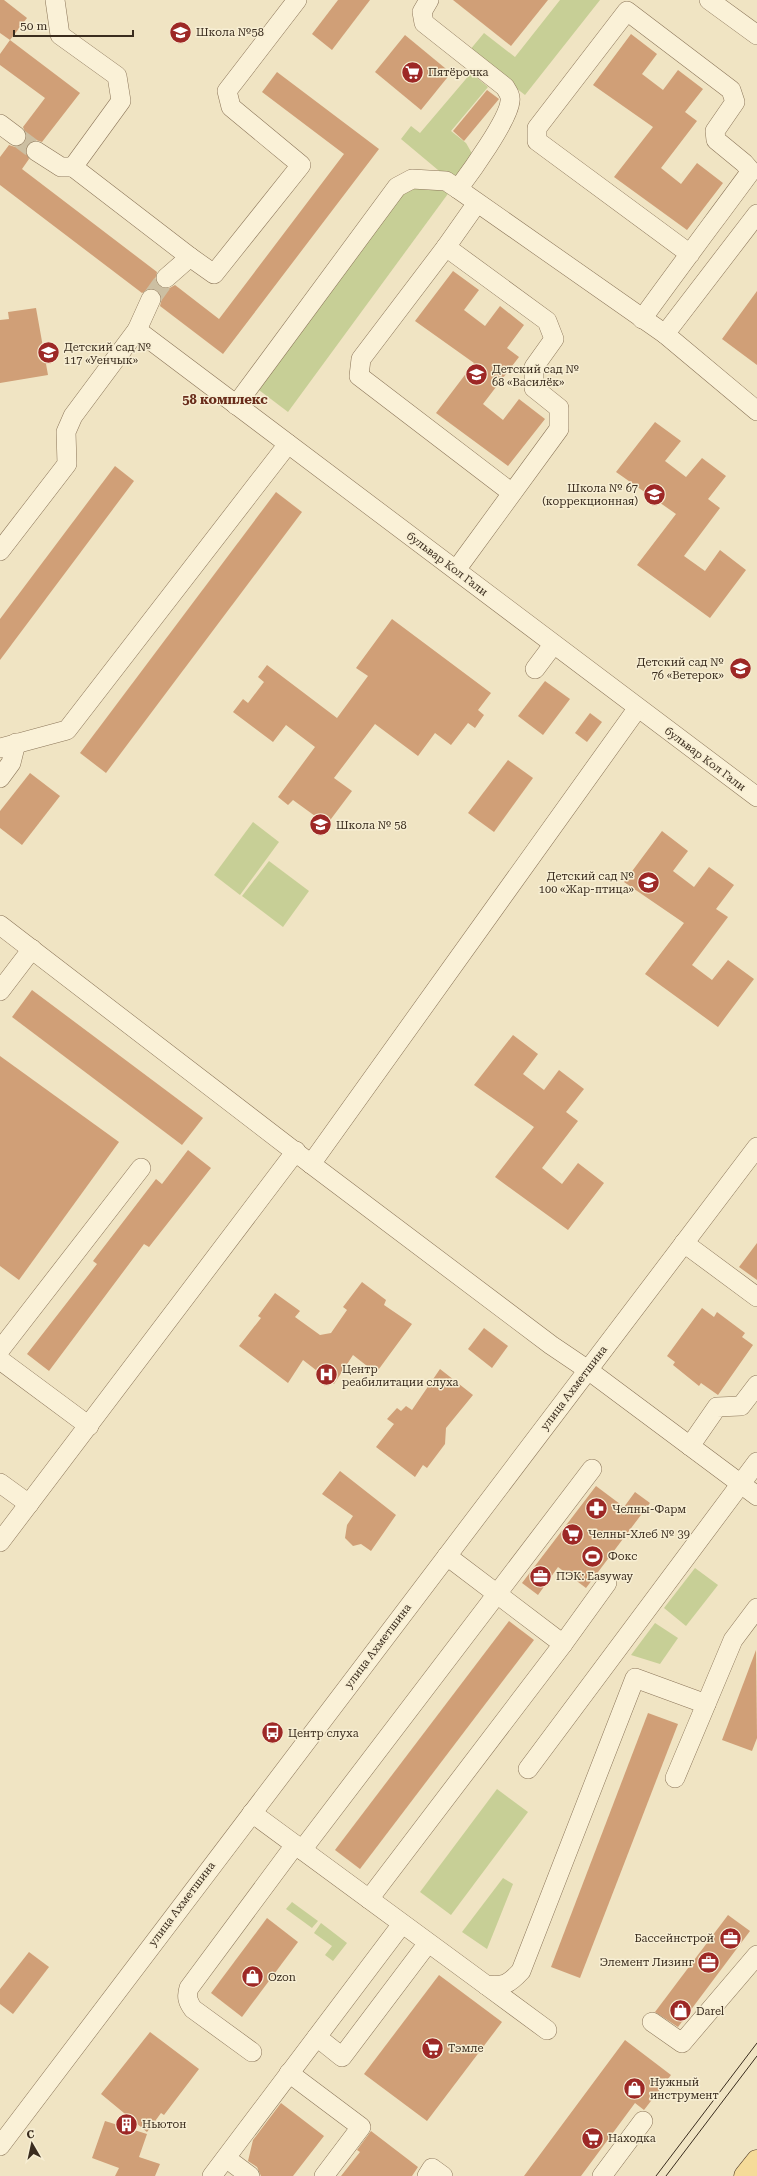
<svg xmlns="http://www.w3.org/2000/svg" width="757" height="2176" viewBox="0 0 757 2176" font-family="'Roboto Serif',serif">
<rect width="100%" height="100%" fill="#f0e4c3"/>
<g fill="#c7cf96">
<path d="M560 0H600L525 95 469 51 484 33 515 57Z"/>
<path d="M471 73 488 87 451 131 466 143 474 157 461 175H444L401 139 411 126 420 133Z"/>
<path d="M416 185 450 191 288 412 255 387 401 191Z"/>
<path d="M253 822 279 842 240 895 214 875Z"/>
<path d="M269 861 309 891 283 927 242 896Z"/>
<path d="M695 1568 718 1585 686 1626 664 1608Z"/>
<path d="M655 1623 678 1638 660 1664 631 1655Z"/>
<path d="M497 1789 528 1812 451 1915 420 1892Z"/>
<path d="M503 1878 513 1884 487 1949 462 1932Z"/>
<path d="M292 1902 318 1921 312 1928 286 1909Z"/>
<path d="M321 1923 347 1943 333 1961 325 1955 332 1946 314 1933Z"/>
</g>
<g fill="#d09f77">
<path d="M0 0H4L27 18 10 40 0 33Z"/>
<path d="M338 0H370L332 50 312 34Z"/>
<path d="M453 0H548L511 46Z"/>
<path d="M631 34 657 54 642 74 663 90 678 70 703 89 685 112 697 121 661 168 681 184 697 163 723 183 687 230 614 177 653 127 593 85Z"/>
<path d="M405 35 451 73 421 110 375 72Z"/>
<path d="M10 40 80 93 42 142 36 140 27 145 25 151 29 159 22 169 157 272 155 280 158 286 168 289 175 285 219 319 344 154 262 92 277 72 379 149 223 354 160 306 162 298 156 289 150 288 142 293 0 185V157L9 145 15 147 25 143 27 137 23 127 45 98 0 65V54Z"/>
<path d="M487 90 499 99 464 141 453 131Z"/>
<path d="M453 271 479 290 464 310 485 326 500 306 524 325 507 348 519 357 483 404 503 420 519 399 545 419 508 466 436 413 474 363 415 321Z"/>
<path d="M757 291V365L722 339Z"/>
<path d="M36 308 48 375 0 383V320L9 319 8 312Z"/>
<path d="M655 422 681 441 665 461 686 477 702 458 726 476 708 499 720 508 684 556 705 571 720 550 746 570 710 618 637 565 676 514 616 472Z"/>
<path d="M115 466 134 481 0 660V619Z"/>
<path d="M276 492 302 512 106 773 80 753Z"/>
<path d="M392 619 491 693 478 710 484 715 475 728 468 723 451 745 435 733 418 756 375 724 334 778 352 791 322 831 310 823 315 816 293 800 288 805 278 797 315 747 286 725 273 742 233 712 243 699 248 703 264 682 258 677 267 665 337 718 368 676 356 668Z"/>
<path d="M545 681 570 699 543 735 518 716Z"/>
<path d="M590 713 602 722 587 742 575 733Z"/>
<path d="M508 760 533 778 494 832 468 813Z"/>
<path d="M30 773 60 796 22 845 0 828V811Z"/>
<path d="M662 831 688 851 673 871 694 887 709 867 734 885 716 909 728 917 692 965 712 980 728 960 754 979 718 1027 645 974 684 923 624 882Z"/>
<path d="M32 990 203 1118 182 1145 12 1017Z"/>
<path d="M513 1035 538 1054 523 1074 544 1090 559 1070 584 1089 566 1112 578 1121 542 1168 562 1184 578 1163 604 1183 568 1230 495 1177 534 1127 474 1085Z"/>
<path d="M0 1056 119 1142 19 1280 0 1266Z"/>
<path d="M188 1150 211 1168 149 1247 144 1244 49 1371 27 1354 97 1264 93 1261 156 1179 162 1184Z"/>
<path d="M757 1243V1280L739 1267Z"/>
<path d="M362 1282 386 1300 384 1305 412 1324 376 1373 353 1355 334 1384 303 1360 288 1383 239 1346 261 1318 258 1316 275 1293 300 1311 295 1317 320 1335 331 1333 347 1310 343 1307Z"/>
<path d="M702 1308 714 1317 717 1312 745 1333 742 1337 753 1345 718 1395 701 1383 699 1386 673 1365 675 1362 667 1356Z"/>
<path d="M484 1328 508 1346 492 1368 468 1349Z"/>
<path d="M440 1369 473 1395 446 1428 445 1444 427 1468 423 1465 415 1477 376 1447 394 1424 387 1419 397 1408 401 1411 406 1406 412 1410Z"/>
<path d="M340 1471 396 1515 371 1551 361 1544 353 1546 345 1538 347 1525 353 1516 322 1494Z"/>
<path d="M596 1486 624 1507 635 1492 650 1503 586 1588 558 1567 538 1595 522 1583Z"/>
<path d="M509 1621 534 1640 360 1869 335 1850Z"/>
<path d="M756 1650 757 1738 752 1751 722 1740Z"/>
<path d="M648 1713 678 1724 580 1978 551 1967Z"/>
<path d="M728 1915 750 1931 678 2027 655 2012Z"/>
<path d="M267 1918 298 1942 242 2017 211 1993Z"/>
<path d="M29 1952 49 1967 13 2014 0 2004V1989Z"/>
<path d="M439 1975 502 2022 427 2121 364 2074Z"/>
<path d="M150 2032 199 2069 164 2115 161 2113 147 2132 101 2094Z"/>
<path d="M625 2040 671 2075 644 2110 635 2103 581 2176H524Z"/>
<path d="M281 2103 324 2136 293 2176H261L257 2167 248 2161 253 2140Z"/>
<path d="M105 2121 147 2134 139 2157 160 2164 155 2176H115L119 2168 92 2158Z"/>
<path d="M371 2131 418 2167 412 2176H341L360 2152 357 2150Z"/>
</g>
<g fill="none" stroke-linecap="round" stroke-linejoin="round">
<g stroke="#ccbfa2" stroke-width="19" stroke-dasharray="19 10" stroke-linecap="butt">
<path d="M16 136 36 151"/>
<path d="M151 299 166 278"/>
</g>
<defs>
<g id="minor">
<path d="M55 0 60 35 117 76 121 101 73 167 190 257 214 274 301 165 231 107 227 91 297 0"/>
<path d="M429 0 422 12 424 23 505 87C508 92 511 96 510 101 509 119 470 173 458 189"/>
<path d="M709 0 757 35"/>
<path d="M0 124 16 136"/>
<path d="M36 151 61 167H73"/>
<path d="M446 247 477 203"/>
<path d="M166 278 190 257"/>
<path d="M642 319C678 269 715 220 751 171L744 163 716 140 715 131 735 102 731 90 627 11 537 128V141L690 254"/>
<path d="M137 330 757 797"/>
<path d="M665 334 757 214"/>
<path d="M236 405 397 187 412 179 446 181 458 189 665 334 757 411"/>
<path d="M0 551 67 464 66 432 73 416 137 330 151 299"/>
<path d="M456 570 559 429V408L534 388V367L554 339 547 321 446 247 361 359 359 376 512 493"/>
<path d="M535 669 553 645"/>
<path d="M0 748 67 730 288 444"/>
<path d="M0 778 11 763 16 743"/>
<path d="M0 925 311 1164 551 1345 588 1370 757 1496"/>
<path d="M0 991 32 949"/>
<path d="M311 1164 637 709"/>
<path d="M684 1243 757 1297"/>
<path d="M0 1350 141 1168"/>
<path d="M0 1360 89 1426"/>
<path d="M690 1446 717 1407 741 1406 757 1385"/>
<path d="M0 1483 29 1504"/>
<path d="M0 1542 296 1151"/>
<path d="M563 1644 607 1583"/>
<path d="M528 1769 757 1462"/>
<path d="M675 1778 733 1640 757 1608"/>
<path d="M252 1813 486 1985C504 1987 509 1984 521 1971L635 1678 706 1704"/>
<path d="M302 1850 592 1469"/>
<path d="M369 1899 563 1644 447 1556"/>
<path d="M486 1985 547 2030"/>
<path d="M652 2022 682 2043 757 1955"/>
<path d="M317 2037 342 2057 428 1943"/>
<path d="M252 2052 193 2009C188 2002 186 1997 189 1988L295 1845"/>
<path d="M289 2073 361 2127 324 2176"/>
<path d="M0 2146 757 1147"/>
<path d="M226 2158 250 2176"/>
<path d="M212 2176 402 1924"/>
<path d="M427 2176 432 2168 443 2176"/>
<path d="M602 2176 643 2121"/>
</g>
<path id="major" d="M745 2176 757 2161"/>
</defs>
<use href="#minor" stroke="#8b7559" stroke-width="20"/>
<use href="#major" stroke="#59432d" stroke-width="23"/>
<use href="#minor" stroke="#faf1d7" stroke-width="19"/>
<use href="#major" stroke="#f5db99" stroke-width="22"/>
<g stroke="#3a2c1e" stroke-width="1">
<path d="M656 2176 757 2043"/>
<path d="M666 2176 757 2056"/>
</g>
</g>
<defs>
<symbol id="school-disc" viewBox="-11 -11 22 22"><circle r="9.5" fill="#9d2826" stroke="#f7eed3"/><path d="M0-5L7-2L0 1L-7-2ZM-4 1L0 2.5L4 1V4Q0 6-4 4Z" fill="#fff"/></symbol>
<symbol id="supermarket-disc" viewBox="-11 -11 22 22"><circle r="9.5" fill="#9d2826" stroke="#f7eed3"/><path d="M-6-5.5h2.5l.6 2H6L4.5 2H-2.5L-4.4-4H-6ZM-1.5 3.2a1.3 1.3 0 1 0 .1 0ZM3 3.2a1.3 1.3 0 1 0 .1 0Z" fill="#fff"/></symbol>
<symbol id="hospital-disc" viewBox="-11 -11 22 22"><circle r="9.5" fill="#9d2826" stroke="#f7eed3"/><path d="M-5-5h3v3.5h4V-5h3V5h-3V1.5h-4V5h-3Z" fill="#fff"/></symbol>
<symbol id="pharmacy-disc" viewBox="-11 -11 22 22"><circle r="9.5" fill="#9d2826" stroke="#f7eed3"/><path d="M-2-6h4v4h4v4h-4v4h-4v-4h-4v-4h4Z" fill="#fff"/></symbol>
<symbol id="stadium-disc" viewBox="-11 -11 22 22"><circle r="9.5" fill="#9d2826" stroke="#f7eed3"/><path d="M0-5a6.5 5 0 1 0 0 10a6.5 5 0 1 0 0-10ZM-3.5-1.8h7v3.6h-7Z" fill="#fff"/></symbol>
<symbol id="office-disc" viewBox="-11 -11 22 22"><circle r="9.5" fill="#9d2826" stroke="#f7eed3"/><path d="M-6-3h4V-5.5h4V-3h4V5H-6ZM-1-4.5V-3h2v-1.5ZM-6 0V1H6V0Z" fill="#fff"/></symbol>
<symbol id="bus-disc" viewBox="-11 -11 22 22"><circle r="9.5" fill="#9d2826" stroke="#f7eed3"/><path d="M-5-6H5V4H4V6H2V4H-2V6H-4V4H-5ZM-3.5-4V0h7V-4ZM-3.5 1.2v1.5H-2V1.2ZM2 1.2v1.5H3.5V1.2Z" fill="#fff"/></symbol>
<symbol id="shop-disc" viewBox="-11 -11 22 22"><circle r="9.5" fill="#9d2826" stroke="#f7eed3"/><path d="M-5-2.5h2.3a2.7 3.5 0 0 1 5.4 0H5L5.5 6h-11ZM-1.5-2.5h3a1.5 2.3 0 0 0-3 0Z" fill="#fff"/></symbol>
<symbol id="building-disc" viewBox="-11 -11 22 22"><circle r="9.5" fill="#9d2826" stroke="#f7eed3"/><path d="M-4-6H4V6H1V3H-1V6H-4ZM-2.5-4.3h1.7v1.8h-1.7ZM.8-4.3h1.7v1.8H.8ZM-2.5-1h1.7V.8h-1.7ZM.8-1h1.7V.8H.8Z" fill="#fff"/></symbol>
</defs>
<g fill-rule="evenodd">
<use href="#school-disc" x="168" y="20" width="25" height="25"/>
<use href="#supermarket-disc" x="400" y="60" width="25" height="25"/>
<use href="#school-disc" x="36" y="340" width="25" height="25"/>
<use href="#school-disc" x="464" y="362" width="25" height="25"/>
<use href="#school-disc" x="642" y="482" width="25" height="25"/>
<use href="#school-disc" x="728" y="656" width="25" height="25"/>
<use href="#school-disc" x="308" y="812" width="25" height="25"/>
<use href="#school-disc" x="636" y="870" width="25" height="25"/>
<use href="#hospital-disc" x="314" y="1362" width="25" height="25"/>
<use href="#pharmacy-disc" x="584" y="1496" width="25" height="25"/>
<use href="#supermarket-disc" x="560" y="1522" width="25" height="25"/>
<use href="#stadium-disc" x="580" y="1544" width="25" height="25"/>
<use href="#office-disc" x="528" y="1564" width="25" height="25"/>
<use href="#bus-disc" x="260" y="1720" width="25" height="25"/>
<use href="#office-disc" x="718" y="1926" width="25" height="25"/>
<use href="#office-disc" x="696" y="1950" width="25" height="25"/>
<use href="#shop-disc" x="240" y="1964" width="25" height="25"/>
<use href="#shop-disc" x="668" y="1998" width="25" height="25"/>
<use href="#supermarket-disc" x="420" y="2036" width="25" height="25"/>
<use href="#shop-disc" x="622" y="2076" width="25" height="25"/>
<use href="#building-disc" x="114" y="2112" width="25" height="25"/>
<use href="#supermarket-disc" x="580" y="2126" width="25" height="25"/>
</g>
<g text-anchor="middle" dominant-baseline="central" stroke-width="3" stroke-linejoin="round" paint-order="stroke">
<g font-size="11" fill="#3a2c1e" stroke="#f7eed3" text-anchor="start">
<text x="196" y="32">Школа №58</text>
<text x="428" y="72">Пятёрочка</text>
<text x="64" y="347">Детский сад №<tspan x="64" dy="13">117 «Уенчык»</tspan></text>
<text x="492" y="369">Детский сад №<tspan x="492" dy="13">68 «Василёк»</tspan></text>
<text x="638" y="488" text-anchor="end">Школа № 67<tspan x="638" dy="13">(коррекционная)</tspan></text>
<text x="724" y="662" text-anchor="end">Детский сад №<tspan x="724" dy="13">76 «Ветерок»</tspan></text>
<text x="336" y="825">Школа № 58</text>
<text x="634" y="876" text-anchor="end">Детский сад №<tspan x="634" dy="13">100 «Жар-птица»</tspan></text>
<text x="342" y="1369">Центр<tspan x="342" dy="13">реабилитации слуха</tspan></text>
<text x="612" y="1509">Челны-Фарм</text>
<text x="588" y="1534">Челны-Хлеб № 39</text>
<text x="608" y="1556">Фокс</text>
<text x="556" y="1576">ПЭК: Easyway</text>
<text x="288" y="1733">Центр слуха</text>
<text x="714" y="1938" text-anchor="end">Бассейнстрой</text>
<text x="694" y="1962" text-anchor="end">Элемент Лизинг</text>
<text x="268" y="1977">Ozon</text>
<text x="696" y="2011">Darel</text>
<text x="448" y="2048">Тэмле</text>
<text x="650" y="2082">Нужный<tspan x="650" dy="13">инструмент</tspan></text>
<text x="142" y="2124">Ньютон</text>
<text x="608" y="2138">Находка</text>
</g>
<g font-size="11" fill="#3a2c1e" stroke="#f7eed3">
<text transform="translate(447 564) rotate(37)">бульвар Кол Гали</text>
<text transform="translate(705 759) rotate(37)">бульвар Кол Гали</text>
<text transform="translate(574 1388) rotate(-53)">улица Ахметшина</text>
<text transform="translate(378 1646) rotate(-53)">улица Ахметшина</text>
<text transform="translate(182 1904) rotate(-53)">улица Ахметшина</text>
</g>
<g font-size="13" font-weight="bold" fill="#692d1b" stroke="#f7eed3">
<text x="225" y="399">58 комплекс</text>
</g>
</g>
<g transform="translate(32 2144) rotate(351)" stroke="#f7eed3" stroke-width="3" paint-order="stroke">
<path d="M0-3L7 15L0 10L-7 15Z" fill="#3a2c1e"/>
<text y="-6" font-size="11" font-weight="bold" text-anchor="middle" fill="#3a2c1e">С</text>
</g>
<path d="M14 30v6h119v-6" fill="none" stroke="#3a2c1e" stroke-width="2"/>
<text x="20" y="30" font-size="12" fill="#3a2c1e" stroke="#f7eed3" stroke-width="3" paint-order="stroke">50 m</text>
</svg>
